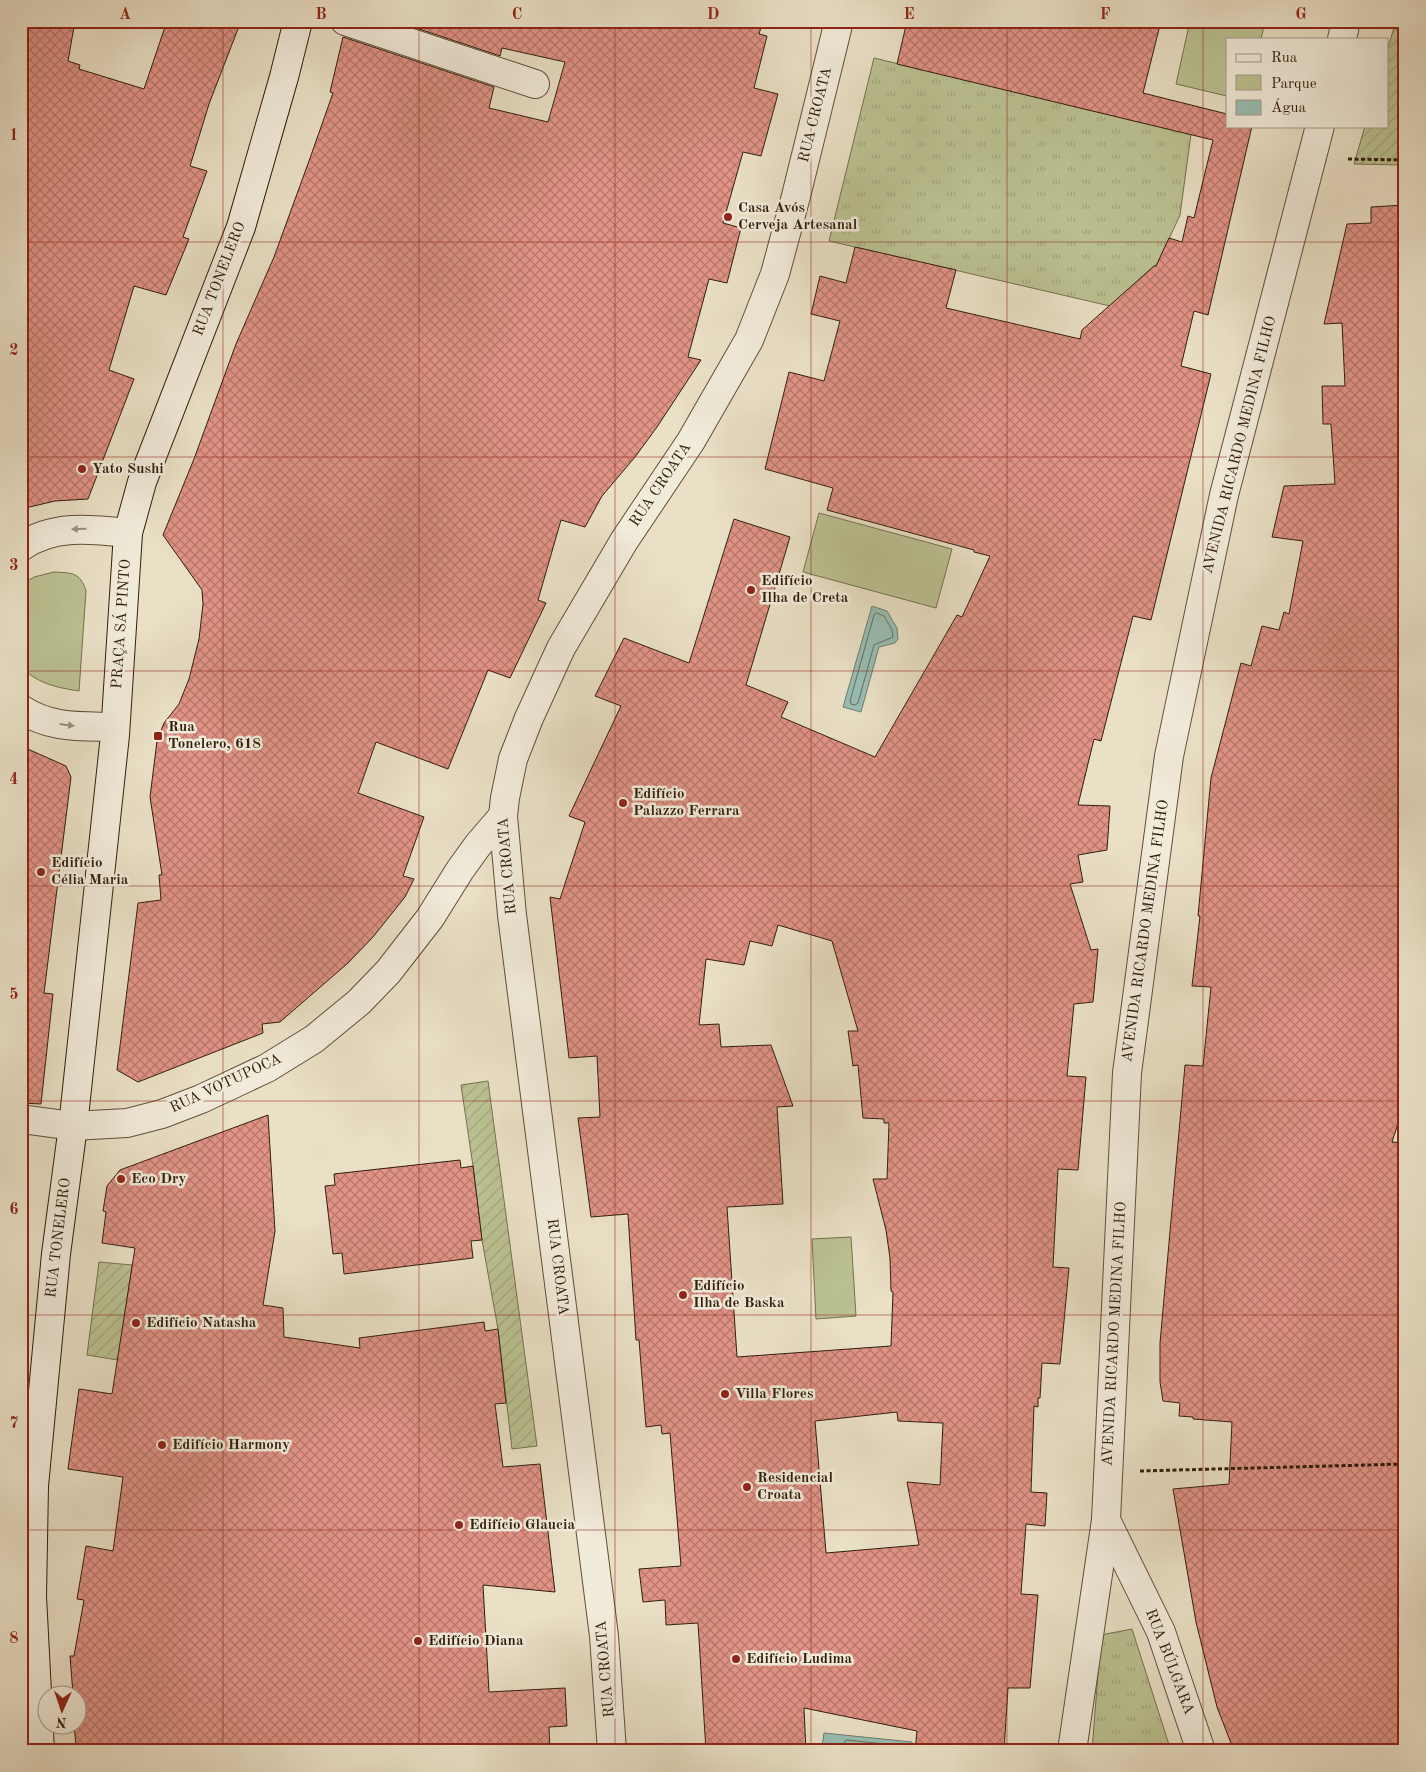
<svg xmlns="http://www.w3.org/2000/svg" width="1426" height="1772" viewBox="0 0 1426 1772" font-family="'Old Standard TT',serif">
<defs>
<pattern id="grass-tufts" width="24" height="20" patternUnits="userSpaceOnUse" patternTransform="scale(1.25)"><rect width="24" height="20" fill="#bbc192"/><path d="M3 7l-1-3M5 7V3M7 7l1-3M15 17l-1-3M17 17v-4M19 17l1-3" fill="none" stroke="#a1a57d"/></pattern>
<pattern id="garden-furrows" width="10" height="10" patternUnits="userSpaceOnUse" patternTransform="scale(1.25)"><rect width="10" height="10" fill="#bbc192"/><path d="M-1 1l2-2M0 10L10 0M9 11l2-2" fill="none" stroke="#a1a57d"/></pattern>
<pattern id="building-cross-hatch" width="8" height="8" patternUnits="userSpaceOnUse" patternTransform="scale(1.25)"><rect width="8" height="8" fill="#e19386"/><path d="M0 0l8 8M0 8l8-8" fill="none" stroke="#b7776c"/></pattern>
</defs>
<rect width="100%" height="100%" fill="#eae0c6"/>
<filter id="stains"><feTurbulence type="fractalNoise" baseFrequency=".004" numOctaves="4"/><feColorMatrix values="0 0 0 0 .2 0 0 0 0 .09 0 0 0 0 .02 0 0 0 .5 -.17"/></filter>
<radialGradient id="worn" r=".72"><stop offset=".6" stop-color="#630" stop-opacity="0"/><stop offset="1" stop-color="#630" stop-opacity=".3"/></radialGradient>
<g fill="url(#grass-tufts)" stroke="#76704f">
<path d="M874 58 1191 134 1180 215 1158 263 1110 306 829 241Z"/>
<path d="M1132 1629 1171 1751H1092L1101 1635Z"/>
</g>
<g fill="#bbc192" stroke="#76704f">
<path d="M1190 21H1265L1261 39H1227V96L1176 84Z"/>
<path d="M819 513 952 549 936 608 803 572Z"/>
<path d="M54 572C72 573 80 572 86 591L79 691C59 688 33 683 21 665V585L34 577Z"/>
<path d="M851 1237 856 1316 816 1319 812 1239Z"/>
</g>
<g fill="url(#garden-furrows)" stroke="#76704f">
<path d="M1396 21H1405V165L1354 164 1365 126H1387V51Z"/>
<path d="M488 1081 537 1446 512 1449 498 1329 482 1240 473 1166 461 1085Z"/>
<path d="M99 1262 132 1265 118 1360 87 1355Z"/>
</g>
<g fill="#98bdb2" stroke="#6f7d70">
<path d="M872 606 887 611 897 628 898 639 895 643 879 647 861 712 843 707Z"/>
<path d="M824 1733 912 1742 911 1751H865L822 1746Z"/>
</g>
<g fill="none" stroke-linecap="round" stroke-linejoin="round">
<g stroke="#656e5f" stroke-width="1">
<path d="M877 613 884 616 892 630 893 637 874 645 858 703 855 705 851 704 850 701 874 615Z"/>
<path d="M847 1751 844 1743 846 1740 904 1746 906 1751"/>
</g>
</g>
<g fill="url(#building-cross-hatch)" stroke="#321e0c" fill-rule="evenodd">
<path d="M21 21H75L68 61 80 65 79 69 144 89 167 21H241L209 104 190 166 207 171 183 237 189 239 166 295 134 286 109 370 134 379 88 499 55 501 21 509Z"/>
<path d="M395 21H763L759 34 767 36 754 88 778 94 761 156 743 152 723 223 741 228 727 283 709 279 688 357 701 360 657 427 635 457 602 496 585 527 561 520 538 600 546 603 510 678 488 670 448 769 376 742 358 793 424 817 403 876 414 879 405 897 373 937 348 963 280 1022 262 1024 263 1033 138 1082 117 1070 138 903 161 900 159 875H162L150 797 157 741 164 723 179 704 189 679 199 639 203 604 202 590 163 535 194 459 236 344 274 257 309 161 333 93 330 92 343 37 494 87 489 108 548 122 565 62 502 48 500 56Z"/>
<path d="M907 21H1161L1143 93 1227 114V126H1252L1208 315 1194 311 1181 366 1211 374 1151 620 1133 616 1101 741 1094 739 1078 805 1110 806 1107 850 1078 855 1083 882 1070 884 1091 950 1098 949 1093 1002 1074 1004 1067 1076 1086 1077 1078 1170 1058 1169 1053 1267 1069 1268 1060 1364 1042 1363 1040 1398H1038V1407L1034 1406 1031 1492 1047 1493 1045 1526 1026 1524 1021 1594 1038 1595 1030 1688H1008L1004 1751H915L917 1731 804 1708 806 1751H706L698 1623 666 1625 665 1600 643 1602 639 1569 681 1566 670 1433 662 1434 661 1425 646 1427 639 1340H636L628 1214 591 1217 578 1118 600 1117 597 1056 569 1058 550 897 560 899 585 822 569 816 621 706 595 696 624 638 689 663 734 519 790 537 746 685 788 702 781 717 875 757 957 615 962 617 990 556 974 552V550L827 510 833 488 765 469 789 372 824 381 840 321 811 314 820 276 846 283 855 247 956 270 946 308 1080 339 1082 330 1154 266H1156L1169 238 1182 242 1188 216 1194 218 1213 140 897 64ZM778 925 832 941 858 1031H848L853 1066 858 1065 863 1118 884 1119V1123H889L887 1179H873L886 1230 890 1258 891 1291 893 1292 891 1346 737 1357 727 1207 783 1204 777 1107 793 1106 771 1045 721 1047 719 1024 699 1025 706 959 744 965 750 941 772 946ZM897 1412 898 1421 943 1423 940 1485 907 1482 919 1545 826 1553 815 1421Z"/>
<path d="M1405 205V1102L1392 1142 1405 1143V1751H1234L1217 1707 1196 1622 1173 1489 1229 1484 1232 1422 1193 1419V1417L1179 1416 1180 1403 1163 1401 1160 1382V1343L1185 1065 1203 1066 1211 987 1192 986 1200 916H1198L1211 778 1241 663 1251 666 1262 626 1279 630 1284 612 1289 614 1303 541 1272 537 1284 486 1335 484 1331 424H1323L1322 386H1345L1342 323 1324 324 1347 224 1371 223V207Z"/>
<path d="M21 746 66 766 71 777 44 993 53 994 41 1104 21 1103Z"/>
<path d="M268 1115 275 1231 263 1305 283 1308 284 1337 360 1348 359 1338 484 1322 485 1331 498 1329 506 1403 495 1404 503 1467 540 1464 555 1592 483 1585 489 1692 565 1688 567 1726 549 1727 550 1751H96V1745L76 1746 74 1724H78V1694H73L70 1656H74L84 1600 77 1599 86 1546 113 1551 123 1477 68 1469 79 1389 112 1394 135 1248 102 1243 106 1212 103 1211 107 1186 120 1170Z"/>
<path d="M460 1160 461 1168 473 1166 482 1240 471 1241 473 1258 344 1274 342 1253 333 1254 325 1186 335 1185 334 1174Z"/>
</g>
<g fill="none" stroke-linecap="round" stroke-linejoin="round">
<defs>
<g id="street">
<path d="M345 21 535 84"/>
<path d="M1342 39 1346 21"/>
<path d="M21 547C52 524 92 529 128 533"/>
<path d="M21 709C51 729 81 726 115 727"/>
<path d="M21 1119 73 1126 127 1123 162 1114 201 1099 267 1068 314 1039 359 1002 388 972 430 918 460 870 478 845 503 816"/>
<path d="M1106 1520 1161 1632 1201 1751"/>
<path d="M612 1751 604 1636 512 915 503 816 505 798 513 759 529 718 561 648 624 541 691 441 749 340 775 274 796 196 839 21"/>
<path d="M1072 1751 1106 1520 1127 1073 1169 756 1224 495 1320 126"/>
</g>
<path id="secondary" d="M40 1751 32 1596 34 1486 56 1254 73 1126 115 735 128 533 142 482 241 227 284 77 298 21"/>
</defs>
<use href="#street" stroke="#604e3a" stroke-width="30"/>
<use href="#secondary" stroke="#321e0c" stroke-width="30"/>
<g stroke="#321e0c" stroke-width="3" stroke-dasharray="4 2.5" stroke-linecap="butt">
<path d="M1348 159 1405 160"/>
<path d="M1140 1471 1405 1464"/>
</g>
<use href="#street" stroke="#f1ebda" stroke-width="28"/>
<use href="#secondary" stroke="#f1ebda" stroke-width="28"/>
</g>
<defs><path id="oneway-solid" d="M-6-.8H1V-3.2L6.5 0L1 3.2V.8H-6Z" transform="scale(1.25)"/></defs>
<g fill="#9b8f7d">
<use href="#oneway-solid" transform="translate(79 529) rotate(179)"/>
<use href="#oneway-solid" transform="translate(67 725) rotate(7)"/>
</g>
<path fill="none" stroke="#8f2418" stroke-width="1" stroke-opacity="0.55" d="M223 21V1751M419 21V1751M615 21V1751M811 21V1751M1007 21V1751M1203 21V1751M21 242H1405M21 457H1405M21 671H1405M21 886H1405M21 1101H1405M21 1315H1405M21 1530H1405"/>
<g fill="#8f2418" stroke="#f1ebda" stroke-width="2">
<circle cx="728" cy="217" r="5"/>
<circle cx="82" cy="469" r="5"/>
<circle cx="751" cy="590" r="5"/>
<rect x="153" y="731" width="10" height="10" rx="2.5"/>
<circle cx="623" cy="803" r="5"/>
<circle cx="41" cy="872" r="5"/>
<circle cx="121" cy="1179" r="5"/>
<circle cx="683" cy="1295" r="5"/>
<circle cx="136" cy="1323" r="5"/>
<circle cx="725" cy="1394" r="5"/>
<circle cx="162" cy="1445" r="5"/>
<circle cx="747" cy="1487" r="5"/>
<circle cx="459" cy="1525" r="5"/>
<circle cx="418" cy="1641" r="5"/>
<circle cx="736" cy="1659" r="5"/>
</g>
<g text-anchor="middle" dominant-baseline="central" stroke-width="5" stroke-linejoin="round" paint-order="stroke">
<g font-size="15" fill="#321e0c" stroke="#f1ebda">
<text transform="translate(816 115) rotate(-76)">RUA CROATA</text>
<text transform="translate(220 279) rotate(-69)">RUA TONELERO</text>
<text transform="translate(1240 445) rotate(-76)">AVENIDA RICARDO MEDINA FILHO</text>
<text transform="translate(661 485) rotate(-56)">RUA CROATA</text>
<text transform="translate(122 624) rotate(-86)">PRAÇA SÁ PINTO</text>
<text transform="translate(508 866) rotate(-95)">RUA CROATA</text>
<text transform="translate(1146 931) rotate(-82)">AVENIDA RICARDO MEDINA FILHO</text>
<text transform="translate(226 1084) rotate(-25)">RUA VOTUPOCA</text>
<text transform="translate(59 1238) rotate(-83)">RUA TONELERO</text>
<text transform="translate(557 1267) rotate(83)">RUA CROATA</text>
<text transform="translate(1115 1334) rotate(-87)">AVENIDA RICARDO MEDINA FILHO</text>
<text transform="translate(1169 1662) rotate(69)">RUA BÚLGARA</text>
<text transform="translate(606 1669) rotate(-95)">RUA CROATA</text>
</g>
<g font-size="15" font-weight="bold" fill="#321e0c" stroke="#f1ebda" text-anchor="start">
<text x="738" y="208">Casa Avós<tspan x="738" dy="17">Cerveja Artesanal</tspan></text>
<text x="92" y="469">Yato Sushi</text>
<text x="761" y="581">Edifício<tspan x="761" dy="17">Ilha de Creta</tspan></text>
<text x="168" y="727">Rua<tspan x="168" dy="17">Tonelero, 618</tspan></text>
<text x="633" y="794">Edifício<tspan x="633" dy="17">Palazzo Ferrara</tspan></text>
<text x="51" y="863">Edifício<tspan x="51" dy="17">Célia Maria</tspan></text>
<text x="131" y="1179">Eco Dry</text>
<text x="693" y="1286">Edifício<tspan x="693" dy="17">Ilha de Baska</tspan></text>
<text x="146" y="1323">Edifício Natasha</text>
<text x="735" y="1394">Villa Flores</text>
<text x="172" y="1445">Edifício Harmony</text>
<text x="757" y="1478">Residencial<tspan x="757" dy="17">Croata</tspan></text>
<text x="469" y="1525">Edifício Glaucia</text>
<text x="428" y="1641">Edifício Diana</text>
<text x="746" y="1659">Edifício Ludima</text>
</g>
</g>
<rect width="1426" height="1772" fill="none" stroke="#eae0c6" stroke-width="55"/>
<rect x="1226" y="38" width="162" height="90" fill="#f1ebda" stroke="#a59988"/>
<rect x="1236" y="54" width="25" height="8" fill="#f1ebda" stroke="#a59988"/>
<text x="1271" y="62" font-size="15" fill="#321e0c">Rua</text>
<rect x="1236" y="75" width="25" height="15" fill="#bbc192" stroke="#a59988"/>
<text x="1271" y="88" font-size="15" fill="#321e0c">Parque</text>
<rect x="1236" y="100" width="25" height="15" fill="#98bdb2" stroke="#a59988"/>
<text x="1271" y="112" font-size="15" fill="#321e0c">Água</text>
<g transform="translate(62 1710) rotate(183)"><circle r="24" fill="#f1ebda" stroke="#a59988"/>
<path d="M0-4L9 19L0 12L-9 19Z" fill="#8f2418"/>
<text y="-8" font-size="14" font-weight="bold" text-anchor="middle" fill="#321e0c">N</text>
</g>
<rect x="28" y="28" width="1370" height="1716" fill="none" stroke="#8f2418" stroke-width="2"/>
<g font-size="16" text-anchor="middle" font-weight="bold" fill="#8f2418">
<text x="125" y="19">A</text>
<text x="321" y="19">B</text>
<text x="517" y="19">C</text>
<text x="713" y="19">D</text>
<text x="909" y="19">E</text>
<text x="1105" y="19">F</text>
<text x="1301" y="19">G</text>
<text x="14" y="140">1</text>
<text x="14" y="355">2</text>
<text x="14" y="570">3</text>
<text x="14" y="784">4</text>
<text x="14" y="999">5</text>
<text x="14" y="1214">6</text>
<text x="14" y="1428">7</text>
<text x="14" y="1643">8</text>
</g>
<rect width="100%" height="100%" filter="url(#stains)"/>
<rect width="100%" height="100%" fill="url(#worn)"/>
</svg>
